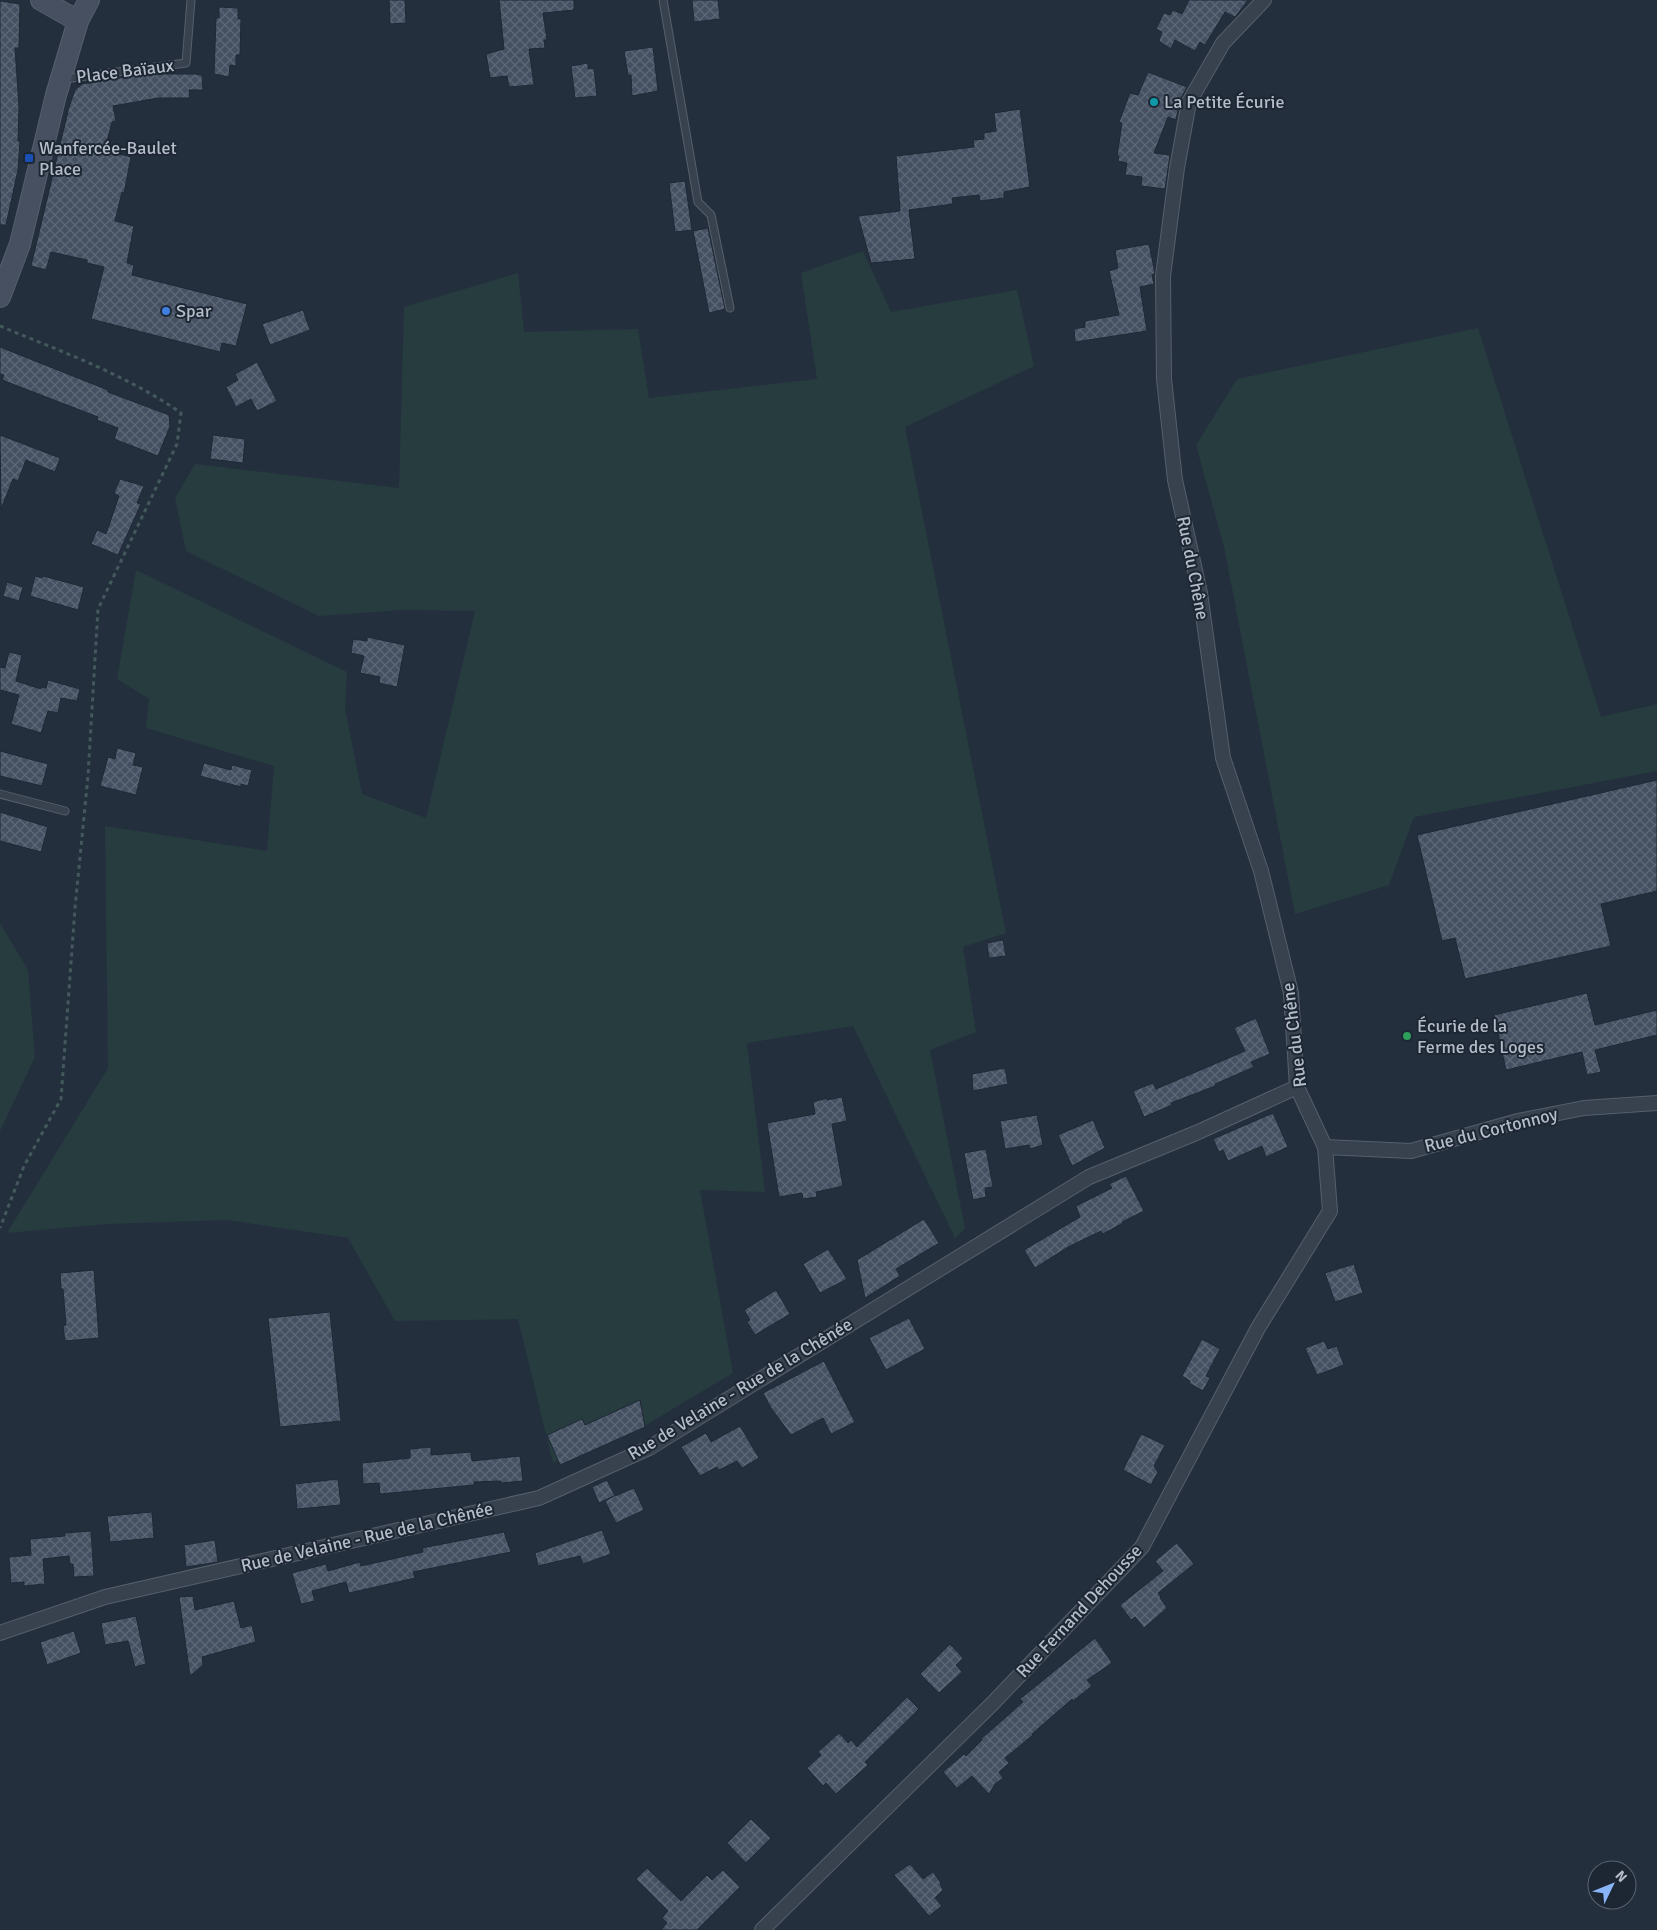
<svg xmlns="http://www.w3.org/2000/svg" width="1657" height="1930" viewBox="0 0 1657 1930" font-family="Signika,sans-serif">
<defs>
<pattern id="building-cross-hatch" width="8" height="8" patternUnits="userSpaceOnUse" patternTransform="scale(1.25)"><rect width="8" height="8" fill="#455162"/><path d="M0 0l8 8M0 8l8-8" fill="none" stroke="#5d6877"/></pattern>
</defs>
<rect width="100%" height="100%" fill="#242f3e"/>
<g fill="#263c3f">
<path d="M863 251 891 312 1017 290 1034 366 905 427 1006 933 963 947 976 1032 930 1050 965 1229 955 1238 853 1026 747 1043 765 1192 700 1190 733 1373 639 1429 553 1463 518 1319 395 1321 348 1238 227 1220 108 1224 7 1233 108 1068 105 826 267 851 274 766 146 728 149 699 117 679 136 570 347 672 345 708 362 794 426 818 475 611 402 610 319 616 186 551 175 498 195 464 399 488 404 307 518 273 524 332 638 329 649 398 817 379 801 273Z"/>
<path d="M1478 328 1601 717 1657 704V771L1414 817 1389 885 1295 914 1224 547 1196 445 1237 379Z"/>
<path d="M0 923 28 970 35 1057 0 1131Z"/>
</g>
<g fill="url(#building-cross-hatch)" stroke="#1f2835">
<path d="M389 0H405L406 23 390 24Z"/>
<path d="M499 0H574V10L543 13 547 40H544L545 48 529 49 534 85 509 87 507 76 490 78 486 54 504 49Z"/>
<path d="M692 0H718L720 19 694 22Z"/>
<path d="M1189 0H1248L1235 17 1225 12 1205 45 1200 42 1195 51 1175 40 1171 49 1159 41 1162 32 1156 29 1164 13 1170 15 1173 10 1182 14Z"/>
<path d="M0 1 20 4 19 48H15L19 107 18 141 20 142 18 170 6 225H0Z"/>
<path d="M219 7 238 8V19H241L240 55H236V66L230 65 229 77 214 74 216 18H219Z"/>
<path d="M653 47 658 91 632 96 631 75H628L624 51Z"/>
<path d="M588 63V69L594 68 597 96 575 98 571 66Z"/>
<path d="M1148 72 1187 87 1180 100 1176 120 1168 117 1154 153 1170 155 1165 189 1141 186 1142 177 1125 175 1127 163 1118 161 1119 156H1117L1122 123 1119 122 1130 93 1138 95Z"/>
<path d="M144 74H195L202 75 203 90H189L190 98H158L113 106 116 121 112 122 106 145 113 146 112 152 131 157 124 193 122 192 115 221 134 226 127 263 134 265 132 275 247 304 236 346 222 343 220 352 91 319 104 267 87 263V260L51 252 46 270 31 266 69 107 75 90 82 84Z"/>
<path d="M1020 109 1030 187 1004 192V198L980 201 979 195 952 198 953 204 909 210 915 259 871 263 858 216 900 211 896 156 974 147 973 140 984 139V133L996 131 994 113Z"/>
<path d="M685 181 692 230 675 232 669 183Z"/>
<path d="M708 228 725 309 709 313 693 231Z"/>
<path d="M1149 244 1155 273 1152 275 1154 284 1140 287 1147 331 1075 342 1074 329 1085 327V321L1119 315 1109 271 1118 268 1115 250Z"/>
<path d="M303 310 310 330 270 345 262 324Z"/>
<path d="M0 347 108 390V392L169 415 170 426 158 456 114 439 118 428 97 420 98 417 2 380 4 375 0 374Z"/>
<path d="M257 362 277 401 257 411 251 399 236 407 226 387 238 380 235 374Z"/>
<path d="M0 435 60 458 55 472 26 460 18 481 13 479 1 509Z"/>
<path d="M213 435 245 439 243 463 210 459Z"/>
<path d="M120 479 144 486 137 503 141 504 118 555 91 544 97 530 106 534 119 496 114 493Z"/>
<path d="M35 576 42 578 43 576 84 587 78 610 30 596Z"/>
<path d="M7 582 23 587 19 601 3 596Z"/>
<path d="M367 637 405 645 397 687 379 683 380 677 360 673 364 656 351 653 353 639 367 641Z"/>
<path d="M9 652 22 655 16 681 41 689V687L46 688 48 680 80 689 77 701 61 698 58 713 48 711 41 733 11 724 19 695 0 690V667L5 668Z"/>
<path d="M117 748 136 753 133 765 143 767 136 795 100 786 108 757 115 759Z"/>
<path d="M0 751 48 764 42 786 0 776Z"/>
<path d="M204 763 231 770 232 765 252 770 248 786 241 784V787L200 776Z"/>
<path d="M1657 780V891L1601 904 1611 946 1465 979 1455 938 1442 941 1417 835Z"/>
<path d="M0 812 48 827 41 852 0 841Z"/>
<path d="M1003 940 1006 956 989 958 987 943Z"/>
<path d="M1587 993 1595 1025 1657 1010V1035L1595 1050 1601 1072 1587 1075 1582 1052 1506 1070 1494 1015Z"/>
<path d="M1256 1018 1270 1054 1251 1062 1254 1067 1215 1084V1086L1171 1103 1172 1105 1144 1117 1133 1091 1153 1083 1156 1089 1245 1051 1234 1028Z"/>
<path d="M1005 1068 1008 1084 973 1091 972 1074Z"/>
<path d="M842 1097 847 1121 832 1124 843 1186 816 1192 817 1197 803 1199 802 1193 779 1197 767 1123 815 1114 813 1102 827 1098V1100Z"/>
<path d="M1273 1113 1288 1147 1266 1157 1262 1146 1228 1161 1223 1150 1219 1152 1213 1139Z"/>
<path d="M1037 1115 1043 1145 1030 1149 1029 1145 1005 1149 1000 1121Z"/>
<path d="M1093 1120 1105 1148 1072 1166 1058 1135Z"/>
<path d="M986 1149 993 1187 985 1188 986 1197 973 1200 964 1153Z"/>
<path d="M1126 1176 1144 1211 1122 1222 1123 1223 1103 1234 1101 1231 1068 1247 1035 1268 1024 1250 1080 1217 1076 1206 1112 1188 1109 1184Z"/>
<path d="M924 1219 939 1243 896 1269 900 1276 865 1298 857 1260Z"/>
<path d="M828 1249 847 1279 820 1293 803 1264Z"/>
<path d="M1354 1264 1363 1293 1335 1302 1325 1273Z"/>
<path d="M94 1270 99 1338 65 1341 63 1326 66 1325 63 1289H61L60 1273Z"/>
<path d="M776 1290 790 1314 755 1335 747 1322 750 1320 744 1310Z"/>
<path d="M330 1312 341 1421 280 1427 268 1318Z"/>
<path d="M909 1318 925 1349 886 1370 869 1338Z"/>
<path d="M1202 1339 1220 1349 1206 1376 1210 1378 1203 1391 1189 1383 1190 1381 1182 1376Z"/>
<path d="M1324 1341 1328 1349 1337 1346 1344 1365 1317 1375 1305 1348Z"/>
<path d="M824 1361 855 1422 831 1434 823 1418 791 1435 771 1408 763 1393Z"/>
<path d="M640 1400 645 1427 560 1465 547 1435 582 1419 585 1425Z"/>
<path d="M740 1426 759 1458 742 1468 737 1461 719 1470 717 1467 700 1476 681 1447 706 1433 711 1442Z"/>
<path d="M1141 1434 1165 1445 1154 1466 1158 1472 1151 1485 1123 1470Z"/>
<path d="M431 1447V1455L471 1452 472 1461 520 1456 523 1481 501 1483V1481L474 1482V1485L380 1494 379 1483 363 1484 362 1463 410 1458V1449Z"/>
<path d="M338 1479 341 1505 297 1509 295 1484Z"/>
<path d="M607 1480 615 1496 634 1488 644 1510 616 1523 605 1501 614 1496 599 1503 592 1487Z"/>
<path d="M152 1512 154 1538 110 1542 107 1516Z"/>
<path d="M602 1530 611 1554 583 1564 580 1556 538 1566 535 1553Z"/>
<path d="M91 1531 94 1576 74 1577 73 1564H70L69 1556 43 1559 45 1584 24 1586V1582L11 1583 9 1557 31 1555 30 1539 65 1536V1533Z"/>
<path d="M504 1532 511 1552 413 1572 415 1578 349 1593 346 1582 312 1591 315 1601 301 1604 292 1573 326 1564 328 1571 360 1562 361 1566 423 1552 422 1548Z"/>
<path d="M215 1540 218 1562 186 1567 184 1545Z"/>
<path d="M1177 1543 1194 1564 1158 1593 1161 1597 1160 1598 1167 1608 1144 1628 1135 1617 1131 1620 1120 1605 1163 1571 1155 1561Z"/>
<path d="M193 1596 195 1610 234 1601 241 1628 252 1625 256 1642 202 1657 203 1665 190 1676 179 1597Z"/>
<path d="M136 1616 146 1664 135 1667 128 1641 105 1645 101 1623Z"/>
<path d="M74 1631 81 1653 47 1665 40 1642Z"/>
<path d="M1095 1638 1112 1663 1087 1680 1092 1686 1073 1701 1072 1699 1032 1734 1033 1735 1005 1758 1009 1763 999 1772 1003 1778 995 1784 989 1794 972 1776 957 1788 943 1772 964 1754 966 1756 982 1740 981 1739 1023 1702 1020 1699Z"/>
<path d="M950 1644 963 1658 956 1665 962 1672 939 1693 920 1674Z"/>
<path d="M907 1697 919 1709 865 1762 868 1765 836 1794 826 1783 823 1786 807 1768 821 1755 818 1752 839 1733 848 1743 851 1740 857 1747Z"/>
<path d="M751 1819 771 1838 746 1863 727 1843Z"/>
<path d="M910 1864 923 1879 933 1872 941 1883 940 1884 943 1890 935 1898 942 1906 929 1916 894 1875Z"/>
<path d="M647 1868 681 1901 707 1875 712 1880 723 1870 740 1887 697 1930H661L667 1923 662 1918 668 1911 636 1879Z"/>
</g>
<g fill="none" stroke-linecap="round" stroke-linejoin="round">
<defs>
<g id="lane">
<path d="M663 0 698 202 711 215 730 308"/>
<path d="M64 79 186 63 191 0"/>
<path d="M0 794 65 811"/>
</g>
<g id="street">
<path d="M1325 1147 1411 1151 1518 1121 1584 1108 1657 1103"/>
<path d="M0 1633 105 1597 539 1498 649 1448 1089 1177 1196 1133 1297 1087"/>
<path d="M762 1930 992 1704 1142 1547 1258 1328 1330 1211 1325 1147 1297 1087 1291 993 1261 871 1223 758 1200 593 1175 480 1164 379 1163 276 1177 168 1189 102 1223 43 1264 0"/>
</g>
<g id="secondary">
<path d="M41 0 78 21"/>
<path d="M0 297 20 244 56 95 78 21 89 0"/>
</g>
</defs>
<use href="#lane" stroke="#565f6c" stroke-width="9"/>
<use href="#street" stroke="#565f6c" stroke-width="16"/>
<use href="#secondary" stroke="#565f6c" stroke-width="22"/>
<path stroke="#44595c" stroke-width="3" stroke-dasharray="4 4" stroke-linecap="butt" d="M0 326C60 351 127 375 181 413L177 444 98 609 88 776 75 908 61 1099 24 1166 0 1228"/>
<use href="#lane" stroke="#38414e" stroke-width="7"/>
<use href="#street" stroke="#38414e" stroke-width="14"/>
<use href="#secondary" stroke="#465061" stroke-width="20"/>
</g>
<circle fill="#0f9aa8" stroke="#1d2633" stroke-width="2" cx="1154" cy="102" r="5"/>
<rect fill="#1a4fb4" stroke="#1d2633" stroke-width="2" x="24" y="153" width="10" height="10" rx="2.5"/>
<circle fill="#3f7fe0" stroke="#1d2633" stroke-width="2" cx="166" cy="311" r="5"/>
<circle fill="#2e9e5b" stroke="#1d2633" stroke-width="2" cx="1407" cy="1036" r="5"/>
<g text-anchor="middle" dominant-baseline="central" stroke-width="4" stroke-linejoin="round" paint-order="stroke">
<g font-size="18" fill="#b4bcc9" stroke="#1d2633">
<text transform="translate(125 71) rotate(-7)">Place Baïaux</text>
<text transform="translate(1193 568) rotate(79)">Rue du Chêne</text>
<text transform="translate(1294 1035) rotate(-97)">Rue du Chêne</text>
<text transform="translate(1491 1130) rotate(-14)">Rue du Cortonnoy</text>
<text transform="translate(740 1389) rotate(-31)">Rue de Velaine - Rue de la Chênée</text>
<text transform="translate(367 1537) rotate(-13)">Rue de Velaine - Rue de la Chênée</text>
<text transform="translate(1079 1611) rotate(-47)">Rue Fernand Dehousse</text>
</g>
<g font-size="18" fill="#b4bcc9" stroke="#1d2633" text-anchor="start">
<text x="1164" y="102">La Petite Écurie</text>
<text x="39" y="148">Wanfercée-Baulet<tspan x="39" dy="21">Place</tspan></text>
<text x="176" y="311">Spar</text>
<text x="1417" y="1026">Écurie de la<tspan x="1417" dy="21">Ferme des Loges</tspan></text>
</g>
</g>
<g transform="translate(1612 1885) rotate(47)"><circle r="24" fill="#1d2633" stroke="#59626f"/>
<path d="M0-4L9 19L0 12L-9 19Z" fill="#8ab4f8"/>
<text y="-8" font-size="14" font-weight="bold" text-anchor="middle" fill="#b4bcc9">N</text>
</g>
</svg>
